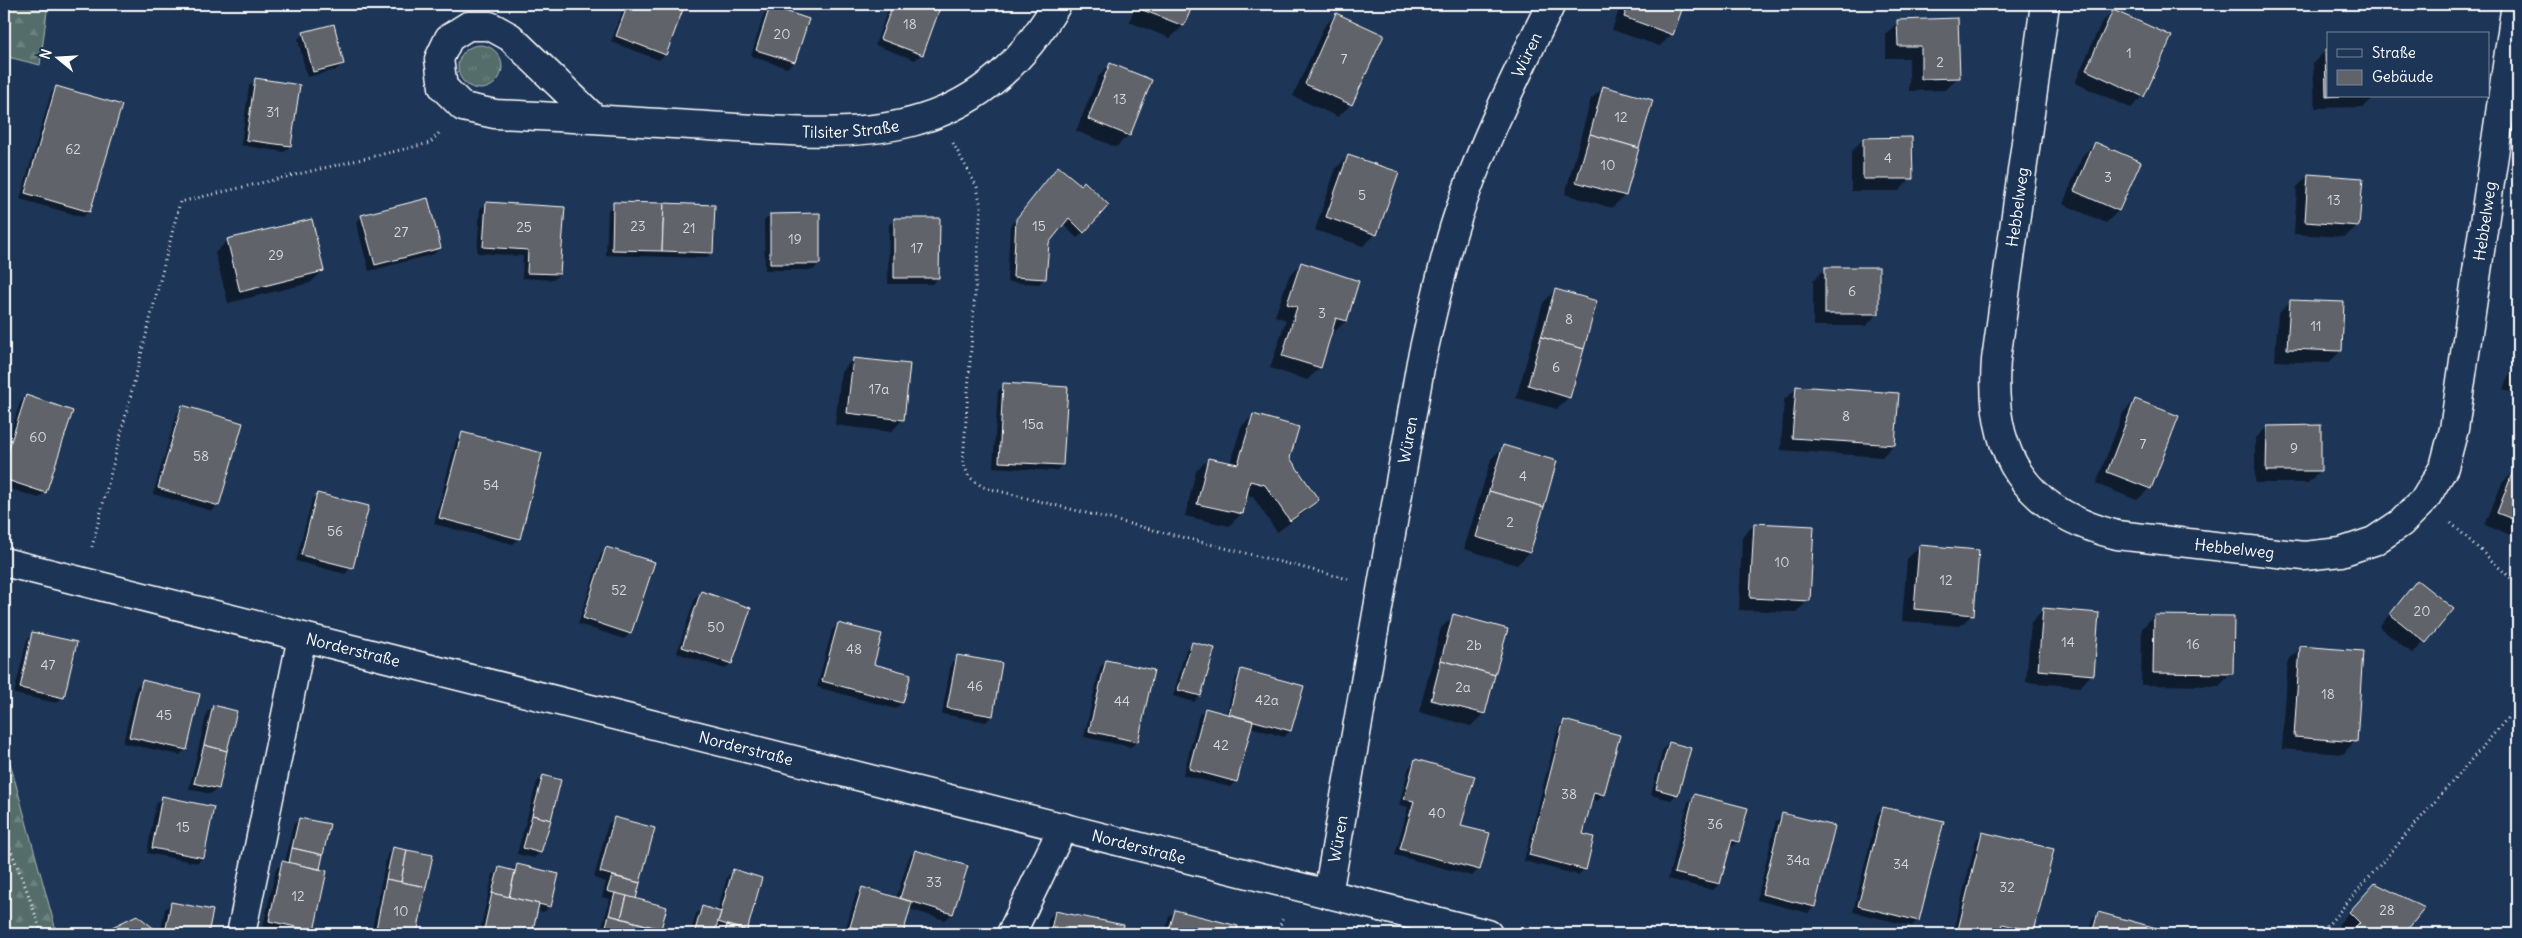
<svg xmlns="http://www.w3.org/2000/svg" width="2522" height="938" viewBox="0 0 2522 938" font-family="Delius,sans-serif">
<defs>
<pattern id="grass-tufts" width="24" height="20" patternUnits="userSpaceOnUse" patternTransform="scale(1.25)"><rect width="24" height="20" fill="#556d6a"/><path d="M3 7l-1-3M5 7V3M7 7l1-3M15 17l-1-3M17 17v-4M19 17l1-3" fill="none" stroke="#6e8380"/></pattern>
<pattern id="forest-firs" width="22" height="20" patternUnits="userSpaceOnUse" patternTransform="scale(1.25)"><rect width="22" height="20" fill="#556d6a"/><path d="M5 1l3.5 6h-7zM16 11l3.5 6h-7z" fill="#6e8380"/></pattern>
</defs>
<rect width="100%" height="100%" fill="#1d3557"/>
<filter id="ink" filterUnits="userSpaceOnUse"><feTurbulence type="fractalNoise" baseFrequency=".02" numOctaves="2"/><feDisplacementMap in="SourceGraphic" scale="10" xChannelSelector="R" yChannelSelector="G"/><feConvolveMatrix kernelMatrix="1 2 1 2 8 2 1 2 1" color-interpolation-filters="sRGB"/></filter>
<g filter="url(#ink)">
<circle fill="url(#grass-tufts)" stroke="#aab6b4" cx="480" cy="67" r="22"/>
<g fill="url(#forest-firs)" stroke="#aab6b4">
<path d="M4 4H48L40 65 4 56Z"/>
<path d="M4 741 57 934H4Z"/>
</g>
<g fill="#0007">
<path d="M625 4H684L665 54 659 60 611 42Z"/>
<path d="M890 4H924L938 9 922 54 915 60 875 45Z"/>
<path d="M1136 4H1191L1183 26 1170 38 1129 22Z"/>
<path d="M1621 4H1683L1672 34 1660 46 1612 30Z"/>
<path d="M770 8 807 20 794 62 787 68 751 56 764 14Z"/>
<path d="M2114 11 2143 96 2131 108 2075 83 2101 23Z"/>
<path d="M1336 14 1351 104 1338 117 1293 96 1324 27Z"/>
<path d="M1898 22 1958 77 1946 90 1909 91V58H1886V34Z"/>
<path d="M304 33 342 64 336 70 307 77 298 39Z"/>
<path d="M2326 50H2328V96H2375L2364 107 2315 108 2313 63Z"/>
<path d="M1110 64 1129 135 1116 147 1076 131 1098 77Z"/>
<path d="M255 80 290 146 284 152 241 145 249 86Z"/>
<path d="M57 87 89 211 83 217 20 199 51 93Z"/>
<path d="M1604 87 1625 195 1612 208 1565 194 1591 99Z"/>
<path d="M1863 139 1911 178 1899 191H1851V152Z"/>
<path d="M2095 143 2118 211 2106 223 2063 204 2083 155Z"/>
<path d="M1348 156 1376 234 1363 246 1315 230 1336 168Z"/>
<path d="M1052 174 1083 232 1077 238 1063 224 1047 243 1045 278 1039 284 1007 282 1010 226Z"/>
<path d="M2309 175 2358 225 2345 237 2294 234 2297 187Z"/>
<path d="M486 203 559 274 553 280 522 278 523 256 477 253 480 209Z"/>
<path d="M614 203 712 252 706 258 606 255 608 210Z"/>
<path d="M771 215 819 264 813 270H765L764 221Z"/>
<path d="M362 216 440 248 434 254 369 271 356 222Z"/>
<path d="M895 219 938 278 932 284H888L889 225Z"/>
<path d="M228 240 323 271 310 283 228 303 215 253Z"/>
<path d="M1301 264 1346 321 1333 333 1331 332 1320 368 1307 380 1270 368 1286 320 1275 316 1289 276Z"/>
<path d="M1826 268 1878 313 1866 326H1813V281Z"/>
<path d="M1555 290 1569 397 1557 409 1516 398 1543 303Z"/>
<path d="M2290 302 2341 351 2328 363 2275 361 2278 314Z"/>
<path d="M2518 356V396L2503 389Z"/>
<path d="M853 359 903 419 891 432 835 425 841 372Z"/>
<path d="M1004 385 1062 465 1056 471 993 467 998 391Z"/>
<path d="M1797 388 1894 445 1882 457 1781 450 1784 400Z"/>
<path d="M26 397 45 492 39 498 4 487V453L20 403Z"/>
<path d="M2135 400 2150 488 2137 500 2096 484 2123 413Z"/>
<path d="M183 407 218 505 212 511 153 494 177 413Z"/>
<path d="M1253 415 1289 459 1318 500 1305 512 1277 532 1253 497 1245 495 1241 514 1229 526 1185 516 1196 471 1208 459 1230 464 1241 427Z"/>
<path d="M2267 427 2320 470 2308 483H2255V439Z"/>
<path d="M462 434 519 538 513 544 434 524 456 440Z"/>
<path d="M1504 447 1529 553 1517 565 1464 549 1491 459Z"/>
<path d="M2514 471 2518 473V538L2485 525 2502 483Z"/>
<path d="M318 494 351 567 345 574 296 561 312 500Z"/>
<path d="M1754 525 1809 600 1796 612 1739 610 1742 537Z"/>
<path d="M1920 546 1973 614 1960 626 1902 621 1907 559Z"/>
<path d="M607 548 630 633 624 639 578 624 601 554Z"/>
<path d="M2417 581 2452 609 2413 654 2379 627Z"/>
<path d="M701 592 731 663 725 669 677 653 695 598Z"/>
<path d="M2044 609 2092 674 2080 687 2026 682 2031 622Z"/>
<path d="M1454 616 1484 713 1471 726 1419 712 1441 628Z"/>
<path d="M2154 616 2231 674 2219 686 2141 685 2142 628Z"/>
<path d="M838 624 902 702 896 709 817 687 832 630Z"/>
<path d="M33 634 63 697 57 703 14 694 27 640Z"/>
<path d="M1192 643 1213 649 1200 696 1194 702 1173 696 1186 649Z"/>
<path d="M2301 648 2355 741 2343 754 2282 749 2288 660Z"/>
<path d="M957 656 992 716 986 722 942 714 951 663Z"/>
<path d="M1106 661 1137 741 1131 747 1084 737 1100 667Z"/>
<path d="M1242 671 1290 731 1284 737 1250 727 1236 781 1230 787 1183 775 1199 715 1205 709 1226 715 1236 677Z"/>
<path d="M142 681 186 749 180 755 123 743 136 687Z"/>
<path d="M213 706 217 788 211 794 189 789 207 712Z"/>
<path d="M1564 722 1603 795 1597 801 1591 799 1582 835 1585 869 1578 875 1524 861 1558 728Z"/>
<path d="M1669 743 1677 794 1671 800 1651 795 1663 749Z"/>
<path d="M1415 761 1460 826 1488 834 1478 870 1472 876 1395 855 1408 807 1399 805 1409 767Z"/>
<path d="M543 776 540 852 534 858 517 854 537 782Z"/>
<path d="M1694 796 1738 841 1732 847 1729 846 1719 884 1713 890 1668 879 1688 802Z"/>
<path d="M162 798 203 857 197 863 147 853 156 804Z"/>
<path d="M1883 808 1918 920 1912 926 1853 912 1877 814Z"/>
<path d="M1783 815 1833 827 1814 907 1808 913 1757 900 1776 821Z"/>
<path d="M614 818 653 828 635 900 660 928 654 934H600L610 899 602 897 606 882 594 878 608 824Z"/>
<path d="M299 819 328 825 318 870 313 930 309 934 263 927 276 869 282 863H285L293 825Z"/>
<path d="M1982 833 2033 931 2030 934 2000 931 1999 934H1953L1976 840Z"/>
<path d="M394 848 432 856 415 934H371L387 854Z"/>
<path d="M915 851 966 867 952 914 945 920 909 909 901 934H844L856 894 862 888 896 899 909 857Z"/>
<path d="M517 865 550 906 544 912 536 911 531 934H479L493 874 499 868 511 871Z"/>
<path d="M733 871 761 879 745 934H721V931L715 929 713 934H690L696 914 702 908 717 912 727 877Z"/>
<path d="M2362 897 2423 908 2402 934H2346L2338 925Z"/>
<path d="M171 903 211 911 207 934H160L165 909Z"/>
<path d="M1175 911 1237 927 1235 934H1165L1169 917Z"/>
<path d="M1055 912 1122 926 1120 934H1046L1049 918Z"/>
<path d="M2098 914 2175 934H2088L2092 920Z"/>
<path d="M137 916 159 934H103L107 931Z"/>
</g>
<g fill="#60646a" stroke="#fff">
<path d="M628 4H685L666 55 616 36Z"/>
<path d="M893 4H928L940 8 923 55 880 39Z"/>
<path d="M1142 4H1193L1184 26 1140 9Z"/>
<path d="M1628 4H1684L1673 35 1624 17Z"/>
<path d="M770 6 809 19 795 62 756 50Z"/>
<path d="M2113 10 2172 36 2144 97 2086 70Z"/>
<path d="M1336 13 1384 35 1352 105 1305 84Z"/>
<path d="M1958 18 1960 78 1921 79V46H1898L1897 20Z"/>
<path d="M334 24 344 64 313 72 303 32Z"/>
<path d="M2325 49H2328V96H2339L2326 97Z"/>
<path d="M1110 63 1152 80 1130 136 1088 119Z"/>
<path d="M255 78 300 85 291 146 246 140Z"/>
<path d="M56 86 122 105 90 212 25 193Z"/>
<path d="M1603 86 1653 100 1639 148 1590 134Z"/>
<path d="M1590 134 1639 148 1626 196 1576 182Z"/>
<path d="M1912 137 1913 179H1863V138Z"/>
<path d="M2095 142 2141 162 2119 211 2074 191Z"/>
<path d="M1348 155 1399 172 1377 235 1326 217Z"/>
<path d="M1058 166 1081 185 1084 181 1109 205 1084 233 1069 218 1049 243 1046 279 1013 277 1016 219Z"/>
<path d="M2308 174 2363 178 2359 226 2305 222Z"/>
<path d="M428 198 441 248 375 265 361 215Z"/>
<path d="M486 202 565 207 560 274 527 273 528 250 483 247Z"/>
<path d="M613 202 664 203 662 251 612 250Z"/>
<path d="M664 203 715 205 713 253 662 251Z"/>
<path d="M820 213V264H770V214Z"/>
<path d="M894 218H940L939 278H894Z"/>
<path d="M312 219 324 271 240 292 227 239Z"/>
<path d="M1301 262 1359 281 1347 321 1336 318 1321 368 1282 356 1297 307 1287 304Z"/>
<rect x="1825" y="267" width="54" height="47"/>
<path d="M1555 289 1597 301 1584 349 1541 337Z"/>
<path d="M2290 300 2344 302 2342 351 2287 349Z"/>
<path d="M1541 337 1584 349 1570 398 1528 385Z"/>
<path d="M853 358 910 364 904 420 847 413Z"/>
<path d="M1003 383 1068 387 1063 465 999 462Z"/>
<path d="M1796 386 1899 393 1895 445 1792 438Z"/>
<path d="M26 395 73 411 46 493 4 479V463Z"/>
<path d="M2135 399 2179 416 2151 489 2107 472Z"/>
<path d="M182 405 243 423 219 506 158 488Z"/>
<path d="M1253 414 1299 427 1290 458 1319 500 1290 521 1265 485 1250 481 1243 514 1197 504 1208 458 1238 464Z"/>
<path d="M2321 425V471H2266L2267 426Z"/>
<path d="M462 432 542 453 520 539 439 518Z"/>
<path d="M1503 445 1557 461 1544 507 1489 491Z"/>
<path d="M2514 469 2518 471V521L2497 513Z"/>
<path d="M1489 491 1544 507 1530 553 1476 537Z"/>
<path d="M317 493 369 506 353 568 301 555Z"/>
<path d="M1754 523 1814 526 1810 601 1750 598Z"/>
<path d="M1919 545 1979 550 1974 615 1914 609Z"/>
<path d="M606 547 655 562 631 634 583 618Z"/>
<path d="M2417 580 2454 609 2426 643 2390 614Z"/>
<path d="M701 591 751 608 732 664 682 647Z"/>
<path d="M2043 608 2099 613 2094 675 2038 670Z"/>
<path d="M1453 614 1508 629 1495 675 1441 660Z"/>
<path d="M2154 615 2234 616 2233 674 2153 673Z"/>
<path d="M838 623 882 634 874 664 911 674 903 703 822 681Z"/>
<path d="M32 632 77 642 64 698 20 688Z"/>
<path d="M1192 642 1215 648 1201 696 1178 690Z"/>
<path d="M2300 646 2363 651 2357 742 2294 737Z"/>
<path d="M957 655 1002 663 993 716 947 708Z"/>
<path d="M1106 660 1154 670 1138 742 1089 731Z"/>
<path d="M1441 660 1495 675 1485 714 1431 700Z"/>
<path d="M1241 669 1304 686 1291 731 1229 714Z"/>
<path d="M142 680 200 694 187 750 129 737Z"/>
<path d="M213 705 237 711 227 751 204 745Z"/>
<path d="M1205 708 1253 721 1237 782 1189 769Z"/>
<path d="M1564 720 1620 735 1604 795 1594 792 1583 834 1594 837 1586 870 1529 855Z"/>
<path d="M1669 742 1691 748 1678 795 1656 789Z"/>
<path d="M204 745 227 751 219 789 194 783Z"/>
<path d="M1415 759 1475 776 1461 826 1490 833 1480 870 1400 849 1414 801 1404 799Z"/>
<path d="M543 775 561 780 551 820 532 815Z"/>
<path d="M1694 794 1748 808 1739 842 1732 840 1720 884 1674 873Z"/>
<path d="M162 796 214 807 204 858 152 848Z"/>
<path d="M1883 807 1944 821 1919 921 1858 906Z"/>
<path d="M1782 813 1835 826 1815 907 1762 894Z"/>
<path d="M532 815 551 820 541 853 523 848Z"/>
<path d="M614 817 655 828 640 883 600 872Z"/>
<path d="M299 818 330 824 323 855 292 848Z"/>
<path d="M1982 832 2054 849 2034 932 2003 924 2000 934H1957Z"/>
<path d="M393 847 407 850 401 882 386 879Z"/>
<path d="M292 848 323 855 320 869 289 863Z"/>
<path d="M407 850 433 855 426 887 401 882Z"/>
<path d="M915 850 968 866 953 914 900 898Z"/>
<path d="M282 861 327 871 314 931 269 921Z"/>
<path d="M517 864 559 874 551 907 509 897Z"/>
<path d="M499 867 515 871 509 897 492 893Z"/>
<path d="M733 869 762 878 747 931 718 922Z"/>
<path d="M612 876 640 883 636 899 607 891Z"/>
<path d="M386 879 426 887 417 934H375Z"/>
<path d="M2375 883 2425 908 2404 934H2349L2360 923 2349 912Z"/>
<path d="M862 887 912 902 903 934H874L850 927Z"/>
<path d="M492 893 539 904 532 934H483Z"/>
<path d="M615 893 627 896 621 918 609 915Z"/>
<path d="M627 896 667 907 661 929 621 918Z"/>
<path d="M171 902 213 910 208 934H165Z"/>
<path d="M702 906 721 912 714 934H694Z"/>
<path d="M1175 910 1238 926 1236 934H1168Z"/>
<path d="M1055 911 1124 925 1122 934H1050Z"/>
<path d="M2098 912 2179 934H2092Z"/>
<path d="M137 915 161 934H108L106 930Z"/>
<path d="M609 915 652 927 650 934H604Z"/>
<path d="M727 925 747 931 746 934H724Z"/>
<path d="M850 927 874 934H848Z"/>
</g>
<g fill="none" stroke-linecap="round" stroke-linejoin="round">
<defs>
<g id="minor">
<path id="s1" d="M2045 4 1996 360C1989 454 2025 512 2117 535L2304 556 2341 552 2374 541 2401 523 2425 499 2444 467 2454 429 2516 4"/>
<path id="s2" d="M595 119 510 37 490 26H468L449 38 439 59 443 87 463 107 495 114C566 117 637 122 708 126 856 136 970 150 1057 4"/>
<path id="s3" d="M4 562 1488 934"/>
<path id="s4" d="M1328 894 1421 362C1431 317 1441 272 1454 228 1478 151 1516 76 1551 4"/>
<path d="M241 934 302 637"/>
<path d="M1011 934 1063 827"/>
</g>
</defs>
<use href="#minor" stroke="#fff" stroke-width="31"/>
<g stroke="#fff" stroke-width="3" stroke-dasharray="1 4" stroke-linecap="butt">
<path d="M953 143 977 187 981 207 963 462 969 477 983 487 1348 579"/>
<path d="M2451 523 2518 585"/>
<path d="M92 547 180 202 430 143 440 132"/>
<path d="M4 834 26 888 42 934"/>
<path d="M1278 934 1282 919"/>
<path d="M2320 934 2518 706"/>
</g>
<use href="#minor" stroke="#1d3557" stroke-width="28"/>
</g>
</g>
<g text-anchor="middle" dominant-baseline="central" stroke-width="4" stroke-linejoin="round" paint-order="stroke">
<g font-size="14" fill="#d7d8da">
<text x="910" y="24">18</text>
<text x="782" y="34">20</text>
<text x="2129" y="53">1</text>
<text x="1344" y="59">7</text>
<text x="1940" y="62">2</text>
<text x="1120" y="99">13</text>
<text x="273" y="112">31</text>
<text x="1621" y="117">12</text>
<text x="73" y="149">62</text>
<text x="1888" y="158">4</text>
<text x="1608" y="165">10</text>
<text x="2108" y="177">3</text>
<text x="1362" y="195">5</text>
<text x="2334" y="200">13</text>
<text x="638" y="226">23</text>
<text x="1039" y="226">15</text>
<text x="524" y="227">25</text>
<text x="689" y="228">21</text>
<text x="401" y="232">27</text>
<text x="795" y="239">19</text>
<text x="917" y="248">17</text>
<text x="276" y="255">29</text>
<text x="1852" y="291">6</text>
<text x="1322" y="313">3</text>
<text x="1569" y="319">8</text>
<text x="2316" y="326">11</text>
<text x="1556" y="367">6</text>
<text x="879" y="389">17a</text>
<text x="1846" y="416">8</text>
<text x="1033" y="424">15a</text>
<text x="38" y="437">60</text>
<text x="2143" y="444">7</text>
<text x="2294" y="448">9</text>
<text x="201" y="456">58</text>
<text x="1523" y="476">4</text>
<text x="491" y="485">54</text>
<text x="1510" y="522">2</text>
<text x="335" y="531">56</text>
<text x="1782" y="562">10</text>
<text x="1946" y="580">12</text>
<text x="619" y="590">52</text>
<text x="2422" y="611">20</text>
<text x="716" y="627">50</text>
<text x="2068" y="642">14</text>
<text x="2193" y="644">16</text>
<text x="1474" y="645">2b</text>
<text x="854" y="649">48</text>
<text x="48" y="665">47</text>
<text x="975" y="686">46</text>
<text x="1463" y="687">2a</text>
<text x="2328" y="694">18</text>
<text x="1267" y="700">42a</text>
<text x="1122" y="701">44</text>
<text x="164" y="715">45</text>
<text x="1221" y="745">42</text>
<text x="1569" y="794">38</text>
<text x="1437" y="813">40</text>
<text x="1715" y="824">36</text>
<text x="183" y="827">15</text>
<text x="1798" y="860">34a</text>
<text x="1901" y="864">34</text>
<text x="934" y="882">33</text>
<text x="2007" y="887">32</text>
<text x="298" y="896">12</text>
<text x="2387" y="910">28</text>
<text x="401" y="911">10</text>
</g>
<g font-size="16" fill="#fff" stroke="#1d3557">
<text stroke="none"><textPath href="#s4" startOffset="866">Würen</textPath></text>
<text stroke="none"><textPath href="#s2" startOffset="654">Tilsiter Straße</textPath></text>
<text transform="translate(2017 207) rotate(-82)">Hebbelweg</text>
<text stroke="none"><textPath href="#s1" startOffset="1209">Hebbelweg</textPath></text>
<text stroke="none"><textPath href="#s4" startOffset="461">Würen</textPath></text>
<text stroke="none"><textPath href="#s1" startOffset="714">Hebbelweg</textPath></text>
<text stroke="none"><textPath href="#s3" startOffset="360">Norderstraße</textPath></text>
<text stroke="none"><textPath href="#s3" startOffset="765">Norderstraße</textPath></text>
<text stroke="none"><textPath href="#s4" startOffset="56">Würen</textPath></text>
<text stroke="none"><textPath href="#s3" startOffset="1170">Norderstraße</textPath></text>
</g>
</g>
<rect width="2522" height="938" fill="none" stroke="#1d3557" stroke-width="20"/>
<rect x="10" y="10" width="2502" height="918" fill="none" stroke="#fff" stroke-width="2" filter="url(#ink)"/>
<rect x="2327" y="32" width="162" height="65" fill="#1d3557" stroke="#77869a"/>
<rect x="2337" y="49" width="25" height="8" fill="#1d3557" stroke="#77869a"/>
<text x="2372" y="58" font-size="15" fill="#ffffff">Straße</text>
<rect x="2337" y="70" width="25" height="15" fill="#60646a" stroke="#77869a"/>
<text x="2372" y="82" font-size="15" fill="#ffffff">Gebäude</text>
<g transform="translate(58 58) rotate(288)" stroke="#1d3557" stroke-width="4" paint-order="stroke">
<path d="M0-4L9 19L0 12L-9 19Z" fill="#ffffff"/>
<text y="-8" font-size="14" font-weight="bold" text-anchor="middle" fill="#ffffff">N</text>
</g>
</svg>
